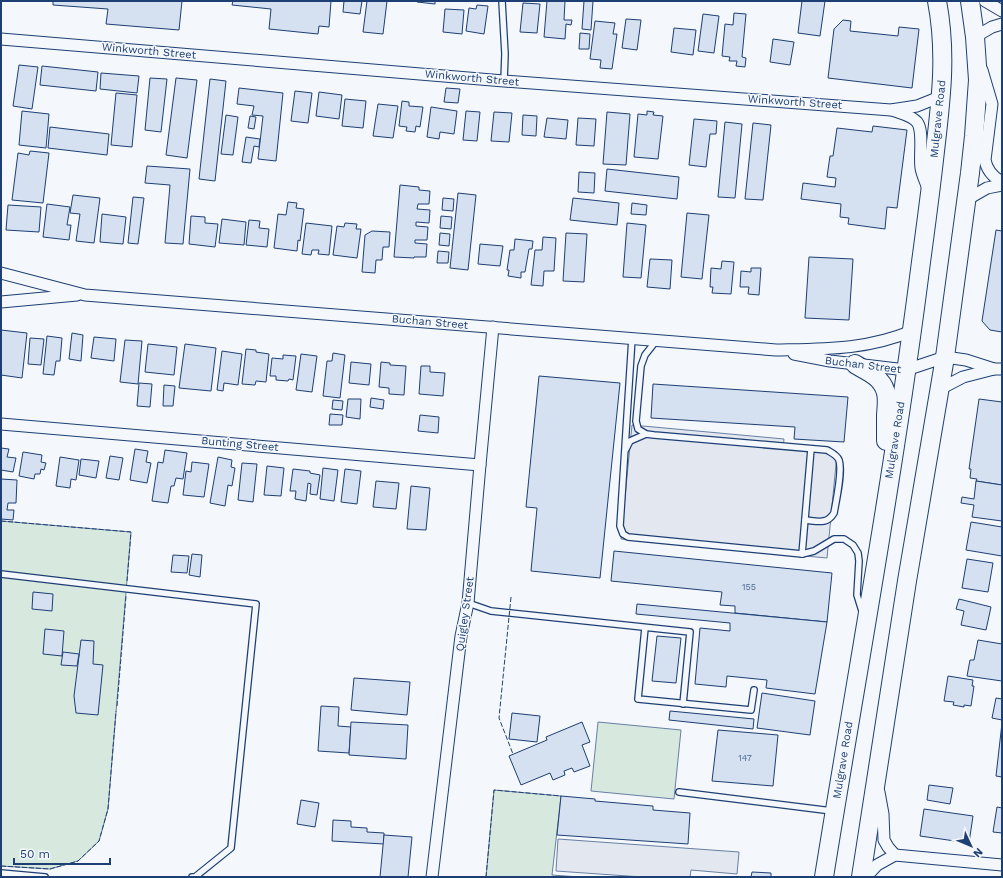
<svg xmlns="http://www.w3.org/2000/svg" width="1003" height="878" viewBox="0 0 1003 878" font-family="'Work Sans',sans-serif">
<rect width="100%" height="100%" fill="#f4f7fb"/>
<g fill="#d7e8df" stroke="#687fa3">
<path d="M1 521 131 532 108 809 99 841 78 861 50 869 1 866Z"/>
<path d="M598 722 681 730 674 799 591 791Z"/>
<path d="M494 790 561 796 552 875 579 877H486Z"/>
</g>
<g fill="#e3e8f0" stroke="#687fa3">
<path d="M632 425 784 439 783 449 837 454 827 558 621 539Z"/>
<path d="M558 839 739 852 737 874 691 870 690 877H642L556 871Z"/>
</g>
<g fill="#d5e0f0" stroke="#1d3f73">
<path d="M53 1H182L179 30 106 24 108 9 53 5Z"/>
<path d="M233 1H331L329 27 319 26 318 34 269 29 271 9 232 5Z"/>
<path d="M344 1H362L360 14 343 12Z"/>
<path d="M367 1H387L383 34 363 32Z"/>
<path d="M417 1H435V4L417 2Z"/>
<path d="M547 1H565L564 20H572L571 25 566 24 565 39 544 37Z"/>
<path d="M584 1H593L591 30 582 29Z"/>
<path d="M802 1H825L820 36 798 33Z"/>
<path d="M523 3 540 4 537 33 520 32Z"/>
<path d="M477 5 488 6 484 34 466 31 469 8 476 9Z"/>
<path d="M445 9 464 10 462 34 443 32Z"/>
<path d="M734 13 746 14 742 57 746 58 745 67 736 66 737 61H729L730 57 722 56 725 24 733 25Z"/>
<path d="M703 14 719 16 714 53 698 51Z"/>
<path d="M626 19 641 20 637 50 622 48Z"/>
<path d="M843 20 851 21 850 31 898 36 899 27 919 29 912 88 828 78 834 29Z"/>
<path d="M595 21 615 23 613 34H617L612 69 600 68 601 60 590 59Z"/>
<path d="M674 28 696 30 693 55 671 52Z"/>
<path d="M580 33 590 34 589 49H579Z"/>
<path d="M773 39 794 42 790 65 770 62Z"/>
<path d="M19 65 38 67 32 109 13 106Z"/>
<path d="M42 66 98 72 96 91 40 85Z"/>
<path d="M101 73 139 76 137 93 100 89Z"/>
<path d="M150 78 167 79 161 132 145 130Z"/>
<path d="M176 78 197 80 187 158 166 155Z"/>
<path d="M210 79 226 81 215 181 199 179Z"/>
<path d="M239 88 283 93 276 161 258 159 263 116 252 115 254 106 237 104Z"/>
<path d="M446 88 460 89 458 103 444 102Z"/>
<path d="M295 91 312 93 308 123 291 121Z"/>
<path d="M319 92 342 95 339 119 316 116Z"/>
<path d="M116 93 137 95 132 147 111 145Z"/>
<path d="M345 99 366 101 363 128 342 126Z"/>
<path d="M402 101 409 102V106L423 107 420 127 416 126 415 132 406 131 407 127 399 126Z"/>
<path d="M378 104 398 106 393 138 373 136Z"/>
<path d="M431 107 457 111 454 134 440 132 439 139 427 137Z"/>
<path d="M22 111 49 114 46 148 19 145Z"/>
<path d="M466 111 480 112 477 141 463 140Z"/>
<path d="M647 111 654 112 653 115 663 116 658 159 634 157 638 114 647 115Z"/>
<path d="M494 112 512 113 509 142 491 141Z"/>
<path d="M607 112 630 114 626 165 603 164Z"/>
<path d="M226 115 238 117 233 155 221 154Z"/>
<path d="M523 115 537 116 536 136 522 135Z"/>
<path d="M250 116 256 117 254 129 248 128Z"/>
<path d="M547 118 568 120 566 139 544 137Z"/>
<path d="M578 118 596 119 594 146 576 145Z"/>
<path d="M694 119 717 121 716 134H710L706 167 689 165Z"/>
<path d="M725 122 742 124 735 198 718 197Z"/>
<path d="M753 123 771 125 763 200 745 199Z"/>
<path d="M873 126 907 130 897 208 887 207 885 229 848 224 849 218 840 217 841 204 801 199 803 183 835 187 836 178 827 177 830 156H833L837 128 872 132Z"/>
<path d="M50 127 109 134 107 155 48 148Z"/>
<path d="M246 137 260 139 259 147 254 146 251 163 242 162Z"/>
<path d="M30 151 49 153 43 203 12 200 18 153 29 155Z"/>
<path d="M147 166 190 169 183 244 165 243 170 185 145 183Z"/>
<path d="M607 169 679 177 677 199 605 191Z"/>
<path d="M579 172 595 173 594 193 578 192Z"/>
<path d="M400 185 419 187V190L430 191 429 204H418L417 209 430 210 429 223 416 222V226L428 227 427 240H415V243L427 244 426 257H414V258L394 257Z"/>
<path d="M458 193 476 195 468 270 450 268Z"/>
<path d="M73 195 100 198 94 243 76 241 80 214 70 213Z"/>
<path d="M133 197 144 198 138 244 128 243Z"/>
<path d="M443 198 454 199 453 211 442 210Z"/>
<path d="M573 198 619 203 617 225 570 220Z"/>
<path d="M288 202 297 203 296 208 304 209 300 241 298 240 297 251 274 248 278 214 286 215Z"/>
<path d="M632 203 647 205 646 215 631 214Z"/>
<path d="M47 204 70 207 67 225H71L69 240 43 237Z"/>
<path d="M8 205 41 207 39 232 6 230Z"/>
<path d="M687 213 709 215 702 279 681 277Z"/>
<path d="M102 214 126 217 123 244 100 242Z"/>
<path d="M191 216 205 217V223L218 224 215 247 189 244Z"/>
<path d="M441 216 452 217 451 229 440 228Z"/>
<path d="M222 219 246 222 244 245 219 243Z"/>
<path d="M249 220 260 221 259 228 269 229 267 247 246 245Z"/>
<path d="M306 223 332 226 329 255 318 254 319 250H312L311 255 302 254Z"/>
<path d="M345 223 357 224 356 229H361L357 258 333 255 337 226 344 227Z"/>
<path d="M627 223 646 225 641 278 623 277Z"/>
<path d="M996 230 1002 231V332L990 330 982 321Z"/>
<path d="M372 231 390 232 389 247H383L382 260H376L375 273 362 272 365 235Z"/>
<path d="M440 233 450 234 449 246 439 245Z"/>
<path d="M566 233 587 234 584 282 563 281Z"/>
<path d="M543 237 556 238 554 271H544L543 286 531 285 535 250H542Z"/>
<path d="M515 239 533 241 532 249H529L525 272H521V278L508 276 509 270H507L510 250H514Z"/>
<path d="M480 244 503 246 500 266 478 264Z"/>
<path d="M438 251 449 252 448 263H437Z"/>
<path d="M809 257 853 259 849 320 805 318Z"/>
<path d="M650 259 672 260 670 289 647 287Z"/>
<path d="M722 261 734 262 731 294 712 293 713 287H710L711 268 721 269Z"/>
<path d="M751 268H761L759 295 748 294 749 287H740L741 271 751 272Z"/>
<path d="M1 330 27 333 22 378 1 375Z"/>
<path d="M72 333 83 335 81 361 69 359Z"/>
<path d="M47 336 62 338 60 361H56L54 375 43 374Z"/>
<path d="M94 337 116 339 114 361 91 358Z"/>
<path d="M30 338 44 339 41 365 28 364Z"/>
<path d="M125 340 142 341 138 384 120 382Z"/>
<path d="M148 344 177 347 174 375 145 372Z"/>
<path d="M185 344 216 348 211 391 179 388Z"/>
<path d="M246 349 256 350V352L269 354 266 382 256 381 255 385 242 384Z"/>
<path d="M222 351 242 354 238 385 224 383 223 391 217 390Z"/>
<path d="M333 353 345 355 340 398 323 396 327 361H332Z"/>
<path d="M301 354 317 356 312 392 296 390Z"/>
<path d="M283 355 296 356 293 380 289 379 288 381 276 380V376H270L272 358 283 359Z"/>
<path d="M351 362 371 364 369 385 349 383Z"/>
<path d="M381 362 390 363V365L406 366 404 395 389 394V388L379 387Z"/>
<path d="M421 366H430V372L445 373 443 396 419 394Z"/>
<path d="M539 376 620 383 600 578 531 571 537 508 526 507Z"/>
<path d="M139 383 152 384 150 407 137 406Z"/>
<path d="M653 384 848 397 844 442 794 439 795 427 651 418Z"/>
<path d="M164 385 175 386 173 406H163Z"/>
<path d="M371 398 384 400 383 409 370 407Z"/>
<path d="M348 399H361L360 419 346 417Z"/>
<path d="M979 399 1002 402V485L976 481 977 479 970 478 971 469H969Z"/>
<path d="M333 400 343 401 342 410 332 409Z"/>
<path d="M330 414 343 415 342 425H329Z"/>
<path d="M420 415 439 417 438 433 418 431Z"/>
<path d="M1 448 9 449 7 457 16 458 13 472 1 470Z"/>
<path d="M135 449 148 451 146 462 151 463 147 483 130 480Z"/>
<path d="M165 450 187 453 183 479 176 478 174 486H171L168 503 152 501 158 462 163 463Z"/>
<path d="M23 452 42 455 41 462 46 463 44 470 41 469 40 474H35L34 479 19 476Z"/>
<path d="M110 456 123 458 119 480 106 478Z"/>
<path d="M60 457 79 460 76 480 71 479 70 488 56 486Z"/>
<path d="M218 457 232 460 231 467 235 468 232 486 228 485 225 506 210 503Z"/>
<path d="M81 459 99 461 96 478 79 475Z"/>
<path d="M192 462 209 464 204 497 183 495 186 471 191 472Z"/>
<path d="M242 463 257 464 253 502 238 500Z"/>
<path d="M267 466 284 468 281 496 264 495Z"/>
<path d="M323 468 338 470 334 501 320 499Z"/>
<path d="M293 469 310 471V473L320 475 317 495 310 494 311 484 308 483 306 501 295 499 296 491H290Z"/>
<path d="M345 469 361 471 357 504 341 502Z"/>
<path d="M1 479 17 480 16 503H8L7 510H14L13 520 1 519Z"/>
<path d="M376 481 399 483 396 509 373 507Z"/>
<path d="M976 481 1002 485V521L972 517 974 505 961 503 962 497 974 499Z"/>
<path d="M411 486 430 488 426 530 407 529Z"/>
<path d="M971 522 1002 527V556L966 550Z"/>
<path d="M614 551 832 573 827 622 735 613V606L720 605 722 592 611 581Z"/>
<path d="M192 554 202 555 200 577 189 575Z"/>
<path d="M173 555 189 556 187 573 171 572Z"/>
<path d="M967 559 993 563 988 592 962 588Z"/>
<path d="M33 592 53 594 52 611 32 609Z"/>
<path d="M959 599 991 607 986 630 961 625 964 611 956 609Z"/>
<path d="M637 604 827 622 815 694 766 688 767 680 727 676 726 687 695 684 700 628 730 631V623L636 614Z"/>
<path d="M45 629 64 631 62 656 43 654Z"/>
<path d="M657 636 681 638 676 683 652 681Z"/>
<path d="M81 640 94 641 93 664 103 665 98 715 76 713 74 696Z"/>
<path d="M978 640 1002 644V681L967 676 970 660H974Z"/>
<path d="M63 652 79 654 77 666 61 665Z"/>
<path d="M948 676 973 680 972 686H974L971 706 964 705V707L953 705 954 702 944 701Z"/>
<path d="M354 678 410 682 407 715 351 710Z"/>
<path d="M762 693 815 701 810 735 757 728Z"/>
<path d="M996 698 1002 699V720L992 718Z"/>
<path d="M321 706 339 707 338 726 351 727 349 753 318 751Z"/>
<path d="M670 711 754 719 753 729 669 720Z"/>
<path d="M512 713 540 716 537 742 509 739Z"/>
<path d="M351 722 408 725 406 759 349 755Z"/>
<path d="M582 722 590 742 582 745 590 766 574 772 572 768 564 771 565 775 553 780 550 773 521 785 509 756 547 740 546 737Z"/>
<path d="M1002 723V777L996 776Z"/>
<path d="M718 730 778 735 773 786 712 781Z"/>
<path d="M929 785 953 788 950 804 927 800Z"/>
<path d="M561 796 595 799V801L653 806V810L690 813 688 844 557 835Z"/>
<path d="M301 800 319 803 315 827 297 824Z"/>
<path d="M997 807 1002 808V833L993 832Z"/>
<path d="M924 809 973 816 969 843 920 836Z"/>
<path d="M333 820 351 821V827L367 828V832L384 833V844L332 841Z"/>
<path d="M384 835 412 837 408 877H380Z"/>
<path d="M752 872 771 873V877H751Z"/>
</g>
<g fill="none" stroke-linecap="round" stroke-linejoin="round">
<defs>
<g id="service">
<path d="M502 1 505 54 504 81"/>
<path d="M632 338 620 526 623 534 628 537 802 554 814 551 834 539H844L853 545 858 553 859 561 857 595 862 611"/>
<path d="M656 341 645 355 641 366 636 421 638 429 646 434 654 435 827 450C832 453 837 455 839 460 843 471 836 501 834 513 827 525 817 521 805 520"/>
<path d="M626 449 630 441 646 434"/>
<path d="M802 554 811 449"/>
<path d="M1 574 256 604 231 848 195 877H192"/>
<path d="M468 603 491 611 690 632 683 704"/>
<path d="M645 628 638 699 751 710 754 690"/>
<path d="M679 792 832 811"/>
<path d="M1 873 45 877"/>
</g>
<g id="minor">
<path d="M985 1 1002 11"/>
<path d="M975 37 992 27 1002 24"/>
<path d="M1 39 504 81 891 110 917 106 942 96"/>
<path d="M982 70 992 104 985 160C987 171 993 177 1002 182"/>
<path d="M892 110C899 113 911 115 917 122 924 131 919 155 921 168 922 175 926 182 928 189"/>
<path d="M966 200 987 188 1002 185"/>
<path d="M1 273 85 295 776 350C824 349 866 350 912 331"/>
<path d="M1 302 77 295"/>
<path d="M794 354 830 361 906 370 945 357 966 360 994 369H1002"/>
<path d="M940 389 963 377 994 369"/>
<path d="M1 424 480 465"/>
<path d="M879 792 883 814 884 840 888 847 895 855"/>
<path d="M432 877 461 636 468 603 480 465 493 327"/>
<path d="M866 877 877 865 895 855 1002 865"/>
</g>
<g id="primary">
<path d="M855 364C862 369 873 373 879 380 889 391 887 402 886 415 886 424 886 433 886 441"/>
<path d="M824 877C857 672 895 468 921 262 926 225 931 188 935 151 941 100 947 53 937 1"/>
<path d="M861 877 907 581 945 357 970 173 974 136 978 80 975 37 970 1"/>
</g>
</defs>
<use href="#service" stroke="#1d3f73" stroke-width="8"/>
<use href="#minor" stroke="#1d3f73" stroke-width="13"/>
<use href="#primary" stroke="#1d3f73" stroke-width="20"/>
<use href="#service" stroke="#f4f7fb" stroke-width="5.5"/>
<use href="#minor" stroke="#f4f7fb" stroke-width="11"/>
<use href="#primary" stroke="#f4f7fb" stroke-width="18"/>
<g stroke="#1d3f73" stroke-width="1" stroke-dasharray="5 2" stroke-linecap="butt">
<path d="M1 521 131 532 127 581"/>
<path d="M511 597 499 718 513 754"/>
<path d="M117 706 126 596"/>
<path d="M1 866 50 869 78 861 99 841 108 809 116 711"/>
<path d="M486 877 494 790 561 796"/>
</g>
</g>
<g text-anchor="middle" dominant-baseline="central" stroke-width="3" stroke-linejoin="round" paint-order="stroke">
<g font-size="9" fill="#4b6792">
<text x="749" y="587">155</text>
<text x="745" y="758">147</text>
</g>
<g font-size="11" fill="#1d3f73" stroke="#f4f7fb">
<text transform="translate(149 51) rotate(5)">Winkworth Street</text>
<text transform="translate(472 78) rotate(5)">Winkworth Street</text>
<text transform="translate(795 102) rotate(4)">Winkworth Street</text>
<text transform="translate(938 119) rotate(-84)">Mulgrave Road</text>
<text transform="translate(430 322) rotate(5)">Buchan Street</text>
<text transform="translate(863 365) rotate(7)">Buchan Street</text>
<text transform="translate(895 440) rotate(-81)">Mulgrave Road</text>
<text transform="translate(240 444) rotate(5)">Bunting Street</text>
<text transform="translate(465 614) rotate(-82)">Quigley Street</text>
<text transform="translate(843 760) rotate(-81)">Mulgrave Road</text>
</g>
</g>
<rect width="1003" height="878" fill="none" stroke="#1d3f73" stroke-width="4"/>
<g transform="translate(971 846) rotate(134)" stroke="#f4f7fb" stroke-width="3" paint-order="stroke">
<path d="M0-3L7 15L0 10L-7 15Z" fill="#1d3f73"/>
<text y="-6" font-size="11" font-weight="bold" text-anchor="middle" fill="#1d3f73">N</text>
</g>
<path d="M14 858v6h96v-6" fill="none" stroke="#1d3f73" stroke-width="2"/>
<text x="20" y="858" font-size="12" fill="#1d3f73" stroke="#f4f7fb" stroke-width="3" paint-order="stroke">50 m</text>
</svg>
